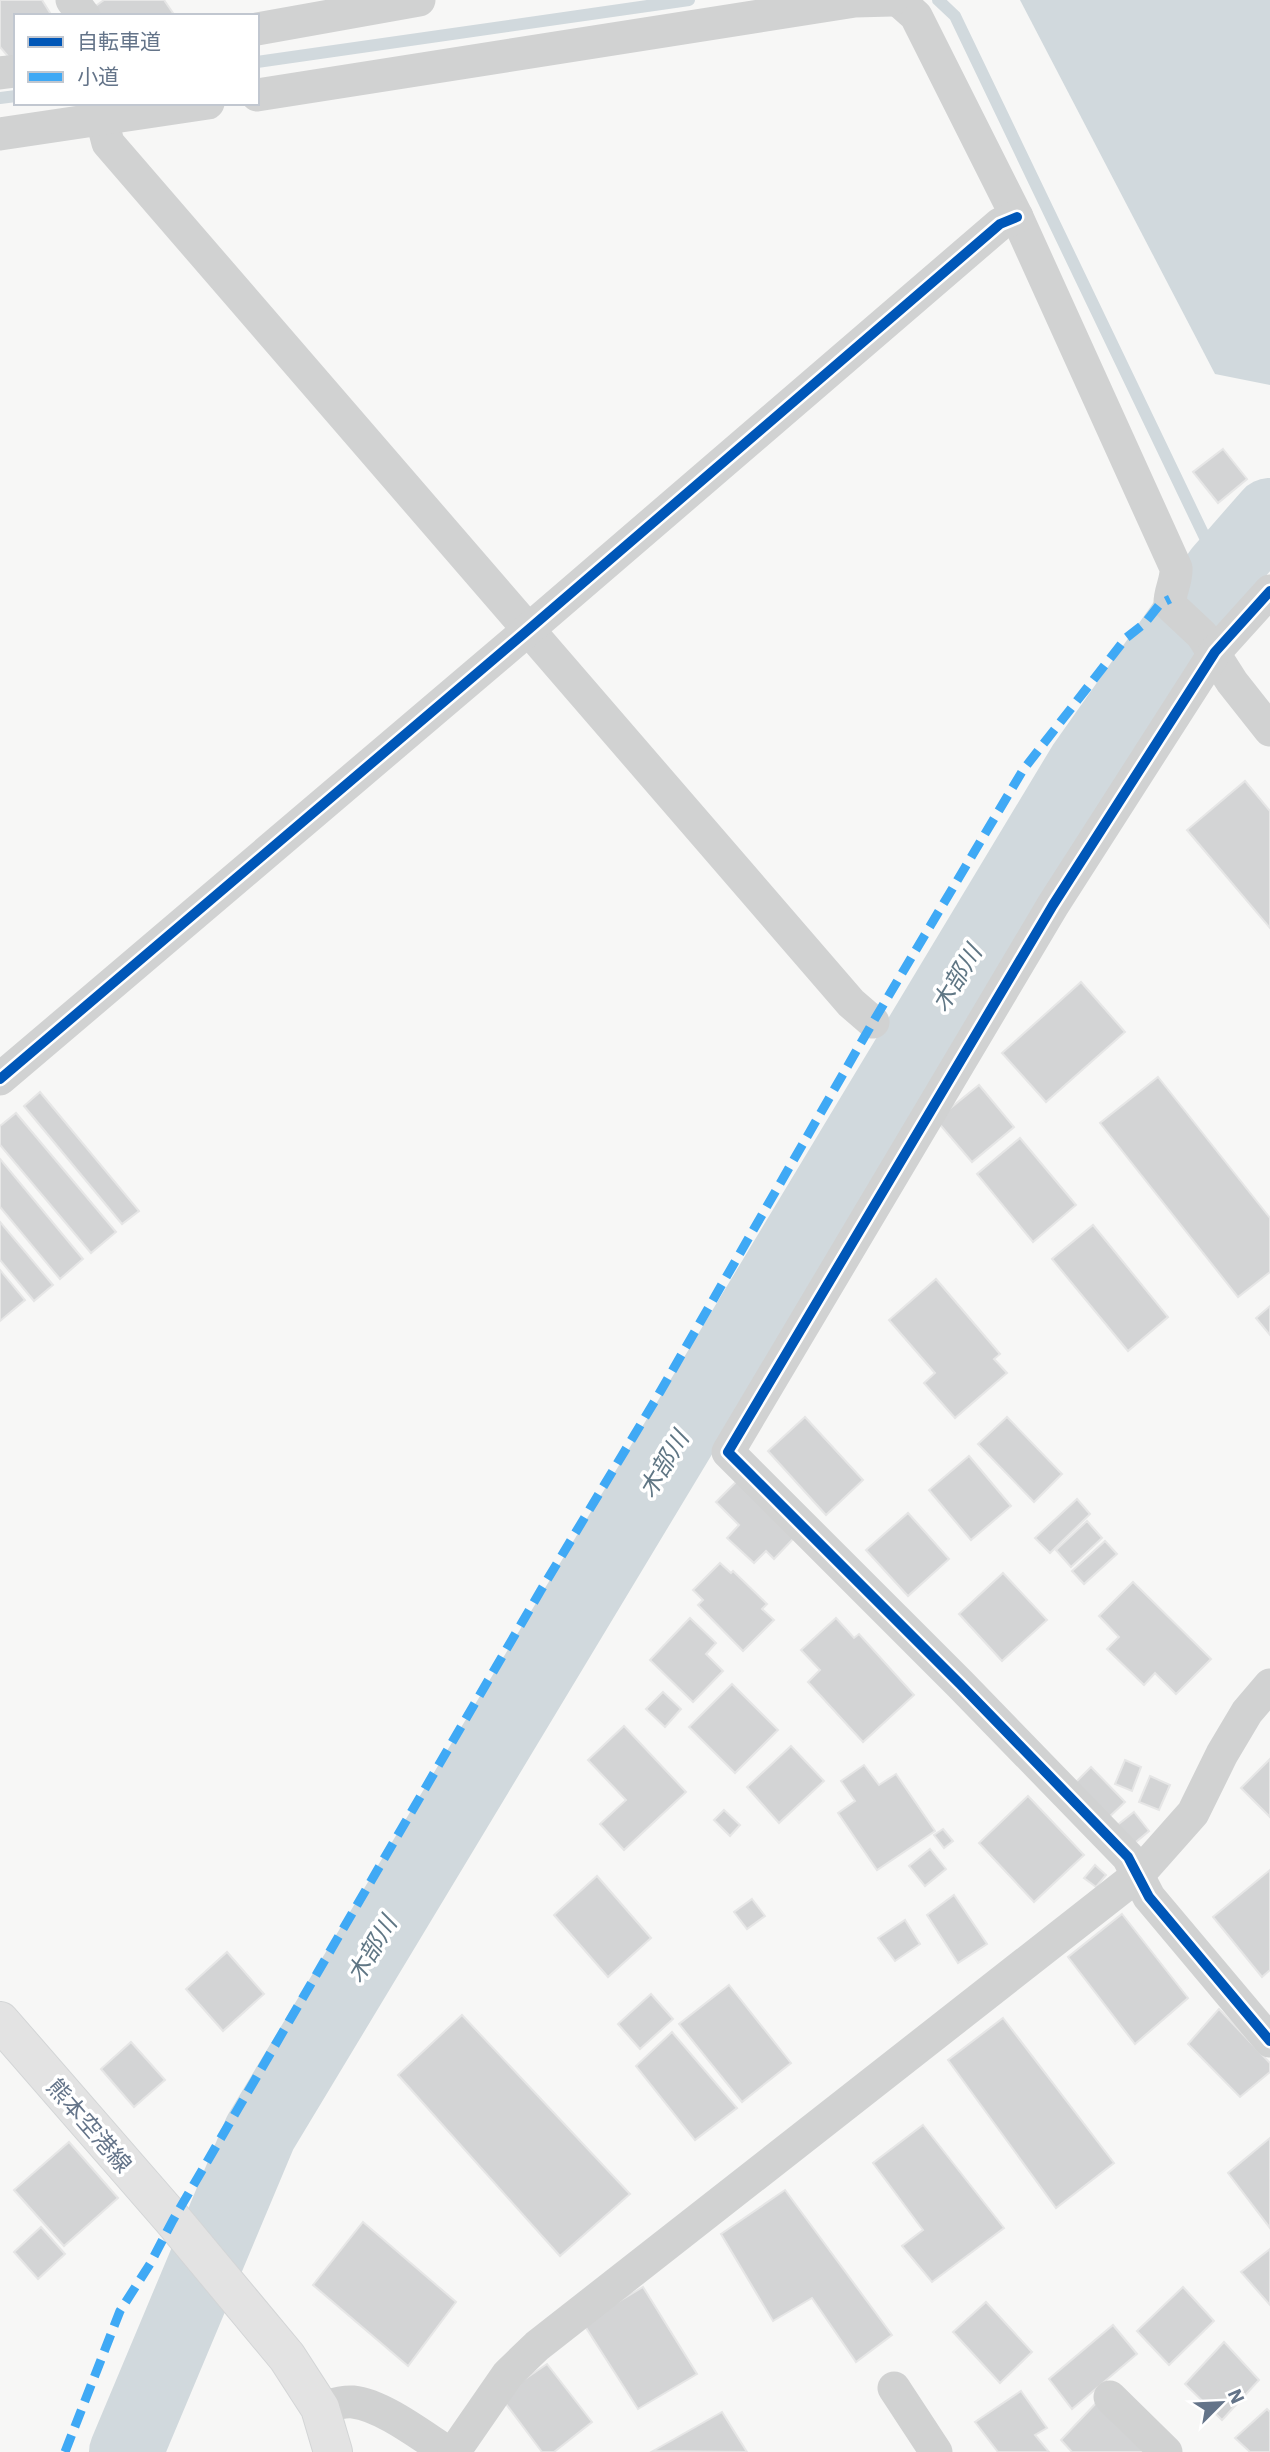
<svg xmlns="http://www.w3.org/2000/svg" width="1270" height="2452" viewBox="0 0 1270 2452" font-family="'IBM Plex Sans','Noto Sans JP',sans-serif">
<rect width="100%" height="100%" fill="#f7f7f6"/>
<path fill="#d1d9dd" d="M1020 0H1270V385L1215 374Z"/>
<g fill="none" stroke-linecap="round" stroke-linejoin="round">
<g stroke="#d1d9dd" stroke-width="12">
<path d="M938 0 955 16 1221 571"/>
<path d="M257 62 689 0"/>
<path d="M0 98 16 96"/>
</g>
<path stroke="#d1d9dd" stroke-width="74" d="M126 2452 260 2133 1084 765 1221 571 1270 515"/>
</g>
<g fill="#d3d4d5" stroke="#e6e6e6" stroke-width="2">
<path d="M0 0H42L52 16H16V58L12 61 0 47Z"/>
<path d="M104 0H164L175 16H94L90 10Z"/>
<path d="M1223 449 1247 479 1218 503 1193 472Z"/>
<path d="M1245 781 1270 811V928L1187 830Z"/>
<path d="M1081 982 1125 1032 1046 1102 1002 1053Z"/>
<path d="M1158 1077 1270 1218V1272L1238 1297 1100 1123Z"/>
<path d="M979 1085 1014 1127 972 1162 936 1120Z"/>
<path d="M40 1092 139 1211 122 1224 24 1106Z"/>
<path d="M16 1113 116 1232 91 1253 0 1145V1126Z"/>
<path d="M1020 1138 1076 1205 1033 1242 977 1174Z"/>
<path d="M0 1159 83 1259 60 1279 0 1207Z"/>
<path d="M0 1222 53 1285 34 1301 0 1260Z"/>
<path d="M1093 1225 1168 1317 1128 1351 1052 1259Z"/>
<path d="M0 1270 25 1300 0 1321Z"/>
<path d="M936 1279 1000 1354 994 1359 1007 1373 955 1418 924 1383 935 1373 889 1320Z"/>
<path d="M1270 1306V1335L1256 1318Z"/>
<path d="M805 1417 863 1480 826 1515 768 1451Z"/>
<path d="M1007 1417 1062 1474 1034 1502 978 1444Z"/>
<path d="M969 1456 1011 1506 971 1540 929 1490Z"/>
<path d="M737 1481 794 1538 774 1559 766 1551 754 1563 727 1538 739 1525 716 1502Z"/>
<path d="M1077 1499 1090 1514 1050 1553 1035 1538Z"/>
<path d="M908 1513 949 1559 908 1596 866 1550Z"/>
<path d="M1087 1521 1102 1538 1071 1567 1056 1550Z"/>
<path d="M1105 1541 1117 1554 1084 1584 1072 1571Z"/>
<path d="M720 1563 731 1573 733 1571 767 1604 762 1609 774 1620 743 1651 698 1605 703 1600 693 1590Z"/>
<path d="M1003 1573 1047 1620 1002 1661 959 1614Z"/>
<path d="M1133 1582 1211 1659 1176 1694 1155 1673 1144 1685 1107 1649 1119 1637 1099 1616Z"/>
<path d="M690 1618 716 1643 706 1654 723 1671 693 1702 650 1660Z"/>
<path d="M836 1618 854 1638 859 1634 914 1695 863 1742 808 1682 820 1670 801 1650Z"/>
<path d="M732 1684 778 1730 735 1773 689 1727Z"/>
<path d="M663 1692 681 1709 665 1727 646 1709Z"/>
<path d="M624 1726 686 1792 624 1850 600 1824 626 1800 588 1760Z"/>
<path d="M791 1746 824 1781 779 1823 747 1787Z"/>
<path d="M1270 1759V1817L1241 1788Z"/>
<path d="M1125 1760 1141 1767 1132 1791 1115 1784Z"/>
<path d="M864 1765 879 1785 896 1774 935 1831 877 1870 838 1813 855 1801 841 1781Z"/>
<path d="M1091 1767 1125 1802 1107 1819 1074 1784Z"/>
<path d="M1150 1776 1170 1785 1159 1810 1139 1802Z"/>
<path d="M1028 1796 1084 1855 1034 1902 979 1843Z"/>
<path d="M724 1810 740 1825 730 1836 714 1820Z"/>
<path d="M1134 1812 1149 1831 1131 1846 1115 1827Z"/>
<path d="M943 1829 953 1841 944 1848 934 1835Z"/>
<path d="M930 1849 946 1869 925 1886 909 1866Z"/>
<path d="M1095 1865 1106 1875 1096 1887 1084 1878Z"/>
<path d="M1270 1870V1970L1262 1977 1213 1917Z"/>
<path d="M597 1876 651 1938 608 1977 554 1915Z"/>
<path d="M954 1895 987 1944 958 1963 927 1915Z"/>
<path d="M752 1899 765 1916 747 1929 734 1912Z"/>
<path d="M1122 1914 1188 1998 1135 2044 1068 1957Z"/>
<path d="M905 1920 920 1944 895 1961 878 1938Z"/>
<path d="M227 1952 264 1994 223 2031 186 1989Z"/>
<path d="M729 1985 791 2063 742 2102 679 2024Z"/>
<path d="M651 1994 673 2019 640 2049 618 2024Z"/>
<path d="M1219 2009 1270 2063V2072L1240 2097 1188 2044Z"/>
<path d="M462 2015 630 2194 560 2256 398 2075Z"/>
<path d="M1003 2018 1114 2163 1056 2208 948 2060Z"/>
<path d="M672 2032 737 2108 695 2140 636 2066Z"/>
<path d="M131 2042 165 2080 134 2107 101 2069Z"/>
<path d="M923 2125 1004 2228 932 2282 902 2246 923 2230 873 2163Z"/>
<path d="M1270 2138V2228L1228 2173Z"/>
<path d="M69 2142 118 2198 64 2246 14 2190Z"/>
<path d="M785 2190 892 2335 856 2362 812 2298 773 2321 721 2234Z"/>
<path d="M363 2222 456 2302 408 2366 313 2285Z"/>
<path d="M41 2227 65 2254 38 2279 14 2252Z"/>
<path d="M1270 2249V2305L1241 2272Z"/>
<path d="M643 2287 697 2374 638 2409 583 2323Z"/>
<path d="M1183 2287 1214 2321 1169 2365 1137 2331Z"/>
<path d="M986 2302 1032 2352 1000 2383 953 2332Z"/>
<path d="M1113 2325 1137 2354 1072 2409 1049 2379Z"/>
<path d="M1224 2342 1259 2380 1222 2420 1185 2384Z"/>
<path d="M547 2364 592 2422 554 2452H542L500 2396Z"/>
<path d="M1021 2391 1047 2428 1035 2435 1049 2452H998L975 2422Z"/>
<path d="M1100 2399 1150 2452H1072L1061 2440Z"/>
<path d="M1267 2409 1270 2412V2452H1250L1235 2438Z"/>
<path d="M722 2412 747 2452 653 2451Z"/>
</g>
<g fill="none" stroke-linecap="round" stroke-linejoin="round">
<defs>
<path id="secondary" d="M0 2021 173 2220 287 2357 320 2408 333 2452"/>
</defs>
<use href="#secondary" stroke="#d3d5d6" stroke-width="40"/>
<g stroke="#d1d2d2" stroke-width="33">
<path d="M72 0 84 16"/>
<path d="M898 0 916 16 1017 217 1176 568C1177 581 1169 592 1170 605L1202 635 1232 682 1270 730"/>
<path d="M257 29 419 0"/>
<path d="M0 73 16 71"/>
<path d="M257 95 855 1 892 0"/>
<path d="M102 120 108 143 851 1003 873 1022"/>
<path d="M0 134 208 103"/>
<path d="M1270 591 1215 652 1053 905 728 1452 960 1684 1128 1857 1149 1897 1270 2041"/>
<path d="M0 1079 528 630 1000 224 1017 217"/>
<path d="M894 2388 936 2452"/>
<path d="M1110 2397 1166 2452"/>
<path d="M320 2408C331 2405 342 2401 353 2402 382 2405 422 2436 447 2452"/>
<path d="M454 2452 508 2374 537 2346 1138 1875 1193 1813 1222 1754 1247 1712 1270 1685"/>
</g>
<use href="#secondary" stroke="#e3e3e3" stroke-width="38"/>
<path stroke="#3fa9f5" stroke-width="9" stroke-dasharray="18 9" stroke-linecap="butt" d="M65 2452 120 2311 150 2264 173 2220 541 1590 656 1399 873 1022 1023 770 1126 638 1145 623 1160 604 1170 599"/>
<defs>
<g id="cycleway">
<path d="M1270 591 1215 652 1053 905 728 1452 960 1684 1128 1857 1149 1897 1270 2041"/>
<path d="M0 1079 528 630 1000 224 1017 217"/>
</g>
</defs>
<use href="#cycleway" stroke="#fff" stroke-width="15"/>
<use href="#cycleway" stroke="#0057b8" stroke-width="10"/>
</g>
<g text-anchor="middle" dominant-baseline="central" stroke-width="7" stroke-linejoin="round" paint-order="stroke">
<g font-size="23" fill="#647489" stroke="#fff">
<text transform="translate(90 2125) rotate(49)">熊本空港線</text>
</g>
<g font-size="24" font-style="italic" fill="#5f7684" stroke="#fff">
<text transform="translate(956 978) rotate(-59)">木部川</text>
<text transform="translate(663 1464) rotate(-59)">木部川</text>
<text transform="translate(371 1949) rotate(-59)">木部川</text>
</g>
</g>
<rect x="14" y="14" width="245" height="91" fill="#ffffff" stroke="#c1c7d0" stroke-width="2"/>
<rect x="28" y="37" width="35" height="10" fill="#0057b8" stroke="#c1c7d0" stroke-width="2"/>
<text x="77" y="49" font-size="21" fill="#647489">自転車道</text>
<rect x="28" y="72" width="35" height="10" fill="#3fa9f5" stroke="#c1c7d0" stroke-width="2"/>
<text x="77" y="84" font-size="21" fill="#647489">小道</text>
<g transform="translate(1221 2403) rotate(66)" stroke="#ffffff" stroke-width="5" paint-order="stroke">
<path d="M0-5L12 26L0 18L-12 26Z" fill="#647489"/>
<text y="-10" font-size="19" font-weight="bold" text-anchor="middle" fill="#647489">N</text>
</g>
</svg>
